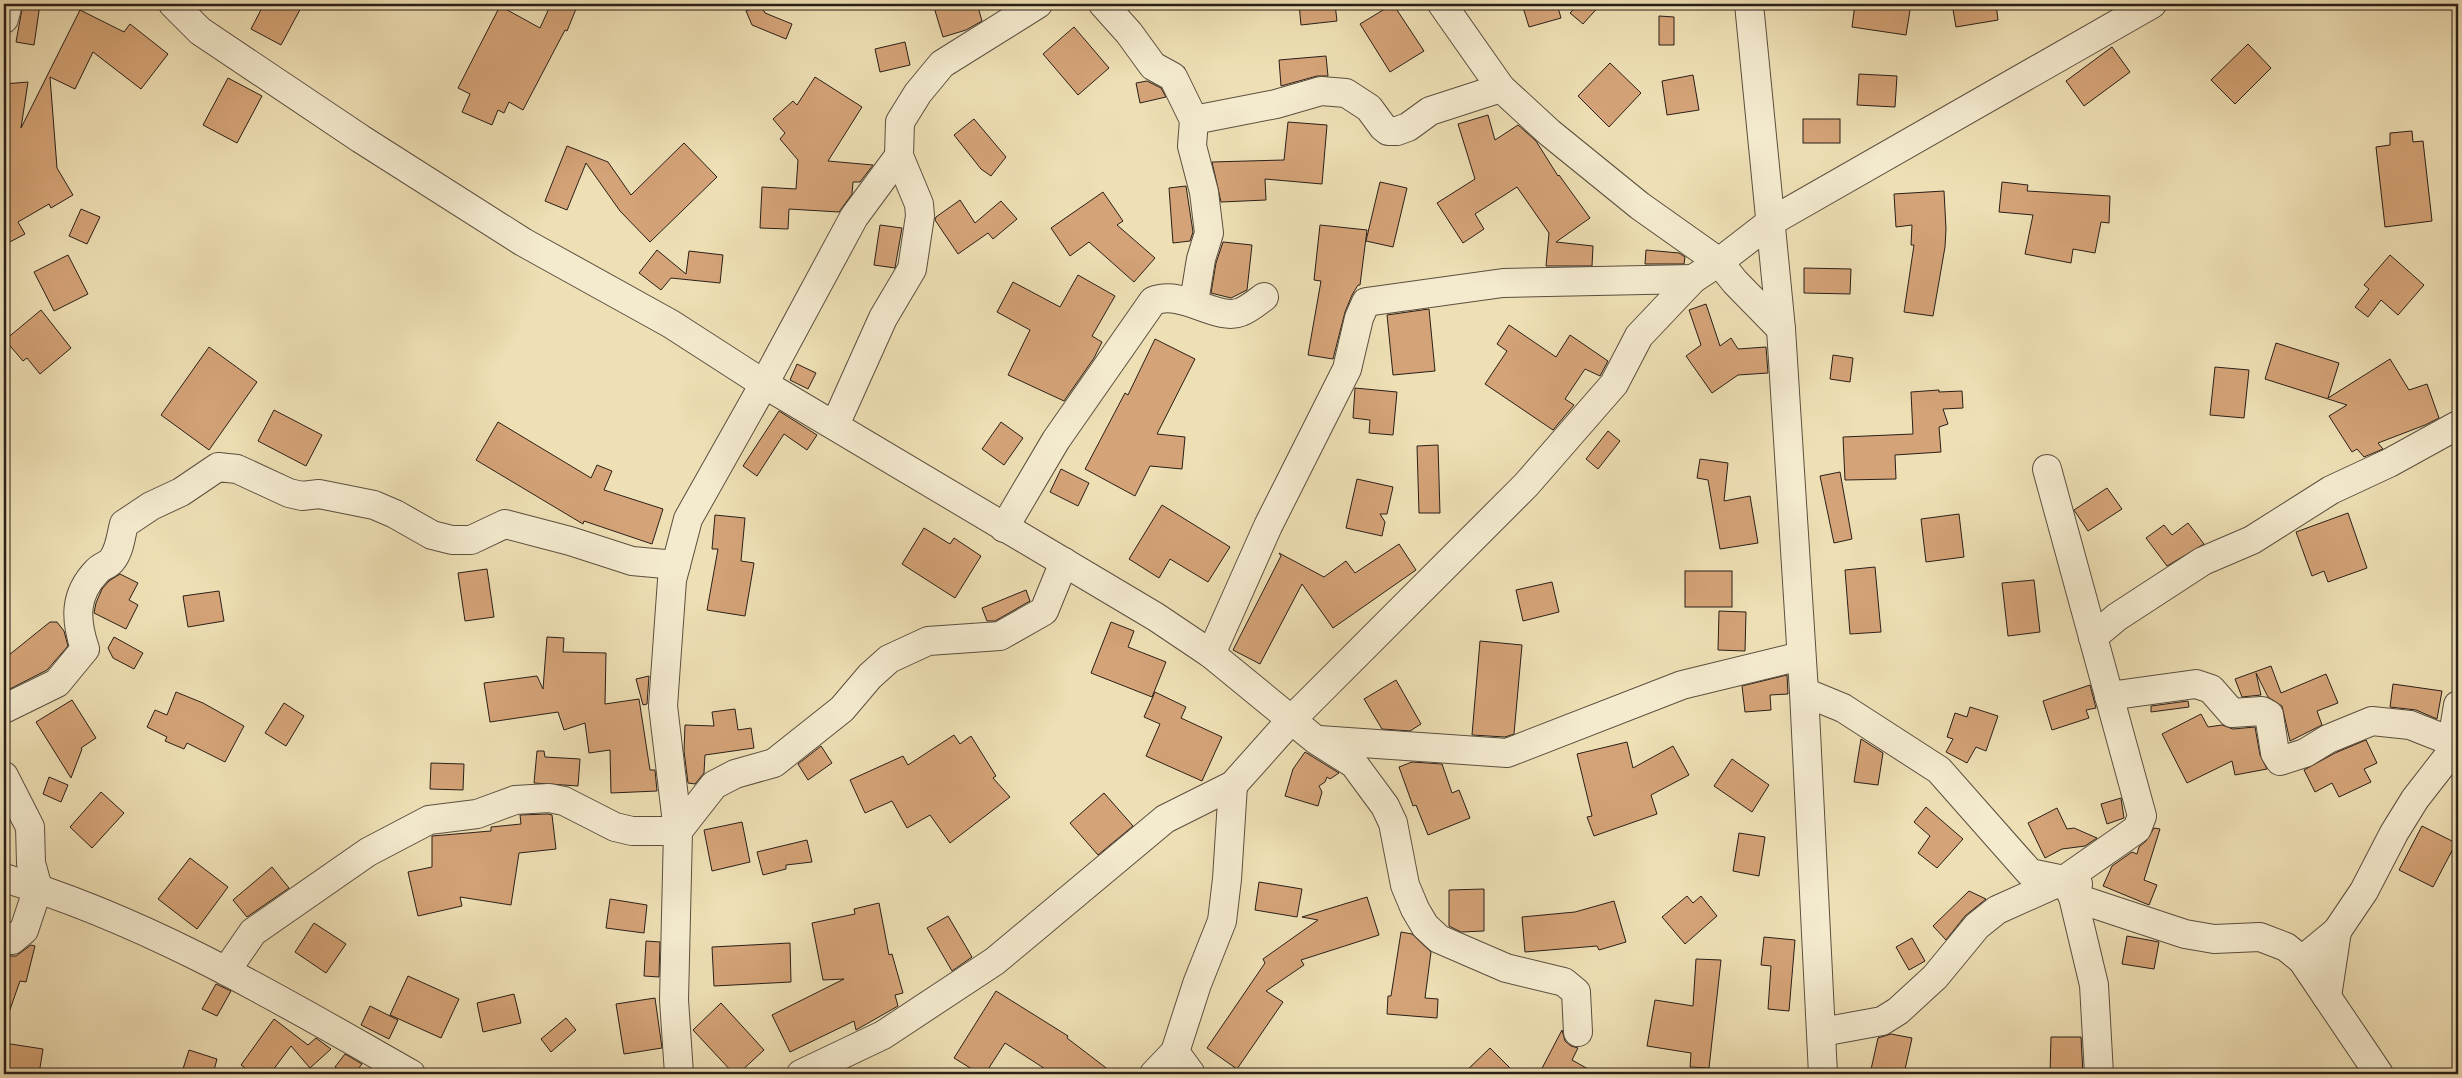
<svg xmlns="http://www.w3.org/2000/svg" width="2462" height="1078" viewBox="0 0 2462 1078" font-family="'IM FELL French Canon',serif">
<rect width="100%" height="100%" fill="#eedfb4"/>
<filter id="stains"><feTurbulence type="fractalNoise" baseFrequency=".004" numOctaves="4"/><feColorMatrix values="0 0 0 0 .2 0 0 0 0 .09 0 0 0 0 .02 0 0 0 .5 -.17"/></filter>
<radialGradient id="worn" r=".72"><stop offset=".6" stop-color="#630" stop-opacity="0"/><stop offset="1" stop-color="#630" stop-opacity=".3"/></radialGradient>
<g fill="#d4a377" stroke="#2a1f18">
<path d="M23 4H40L34 45 16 42Z"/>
<path d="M264 4H303L281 45 251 29Z"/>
<path d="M551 4H578L567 31 565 30 523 110 509 102 504 113 498 110 492 125 462 112 470 94 458 88 500 6 540 28Z"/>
<path d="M933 4H977L982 21 966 30 943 37Z"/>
<path d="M1299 4H1335L1337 21 1301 25Z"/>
<path d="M1393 4 1424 51 1390 72 1360 24Z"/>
<path d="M1522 4H1557L1561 18 1529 27Z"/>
<path d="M1579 4H1601L1583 24 1570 13Z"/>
<path d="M1855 4H1911L1906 35 1852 27Z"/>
<path d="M1952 4H1996L1998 20 1956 27Z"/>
<path d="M761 5 765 13 792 24 786 39 752 25 746 11Z"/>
<path d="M80 10 124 32 130 24 168 54 141 89 93 52 75 89 50 77 57 168 73 195 51 208 49 204 18 222 25 234 4 245V84L28 82 21 128Z"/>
<path d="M1659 16 1674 17V45H1659Z"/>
<path d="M1074 27 1109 68 1078 95 1043 54Z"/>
<path d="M905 42 910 65 880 72 875 49Z"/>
<path d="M2248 44 2271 68 2235 104 2211 80Z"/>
<path d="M2112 47 2130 72 2084 106 2066 81Z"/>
<path d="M1326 56 1328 76H1317L1281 86 1279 60Z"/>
<path d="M1610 63 1641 93 1609 127 1578 96Z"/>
<path d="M1859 74 1897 76 1895 107 1857 105Z"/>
<path d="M1693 75 1699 110 1667 115 1662 81Z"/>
<path d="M815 77 862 107 828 161 873 165 860 182H853L852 194 839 212 789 209 788 229 760 228 762 187 796 189 798 160 780 139 785 133 773 119 793 101 797 105Z"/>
<path d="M228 78 262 96 237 143 203 125Z"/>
<path d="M1147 81 1161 88 1166 97 1140 103 1136 83Z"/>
<path d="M1488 115 1495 140 1518 125 1536 141 1558 176 1559 175 1590 218 1556 242 1593 246 1592 266H1546L1549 233 1517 187 1475 214 1484 229 1463 243 1437 203 1475 179 1458 124Z"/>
<path d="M974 119 1006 157 991 176 981 169 954 135Z"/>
<rect x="1803" y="119" width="37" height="24"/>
<path d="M1288 122 1327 125 1322 184 1265 179 1266 200 1221 202 1212 162 1284 160Z"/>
<path d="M2412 131 2413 142 2423 141 2432 221 2385 227 2376 147 2390 145V133Z"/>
<path d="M684 143 717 177 650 242 620 211 586 163 567 210 545 201 567 146 608 162 631 195Z"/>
<path d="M1380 182 1407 188 1393 247 1366 241Z"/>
<path d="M2002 182 2028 185 2027 191 2110 196 2109 223 2101 222 2095 253 2073 249 2071 263 2025 254 2033 215 1999 212Z"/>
<path d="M1186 186 1193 232 1190 241 1173 243 1169 188Z"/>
<path d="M1944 191 1946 229 1945 247 1933 316 1904 312 1914 245H1911L1912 225 1896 227 1894 194Z"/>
<path d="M1103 192 1123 221 1117 225 1155 258 1134 282 1089 242 1070 256 1051 228Z"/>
<path d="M960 200 975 223 1001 201 1017 219 993 239 988 233 958 254 935 220 936 217Z"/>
<path d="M81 209 100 217 87 244 69 236Z"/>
<path d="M880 225 902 228 895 268 874 265Z"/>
<path d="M1320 225 1367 230 1360 285H1358L1352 295 1345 312 1333 359 1308 355 1321 281 1314 280Z"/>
<path d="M1223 242 1252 245 1247 290 1231 298 1211 293 1216 263Z"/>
<path d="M657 250 686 274 689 251 723 255 720 283 671 278 661 290 639 273Z"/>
<path d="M1646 250 1679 253 1685 257 1684 264H1645Z"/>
<path d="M68 255 88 294 54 311 34 272Z"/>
<path d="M2390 255 2424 285 2398 315 2381 300 2368 317 2355 307 2369 289 2364 285Z"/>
<path d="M1804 268 1851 269 1850 294 1804 293Z"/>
<path d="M1078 275 1115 296 1092 336 1102 342 1094 358 1064 401 1008 375 1030 330 997 312 1013 282 1060 307Z"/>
<path d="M1706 304 1720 346 1731 338 1738 349 1766 347 1768 373 1738 375 1712 393 1686 356 1701 345 1689 310Z"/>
<path d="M1429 309 1435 371 1393 375 1387 315Z"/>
<path d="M41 310 71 348 40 374 27 358 23 361 5 340Z"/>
<path d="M1509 325 1556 357 1570 335 1608 361 1600 376 1585 369 1565 399 1574 405 1553 430 1485 384 1507 351 1497 344Z"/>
<path d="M1155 339 1195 359 1157 434 1185 437 1182 469 1150 466 1135 496 1085 469 1125 393 1128 395Z"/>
<path d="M2276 343 2339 363 2328 398 2390 359 2409 390 2427 384 2439 418 2425 425 2378 443 2383 449 2364 457 2357 449 2352 452 2329 416 2347 405 2265 379Z"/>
<path d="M209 347 257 382 209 450 161 415Z"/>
<path d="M1833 355 1853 358 1850 382 1830 379Z"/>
<path d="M797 364 816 373 808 389 790 380Z"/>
<path d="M2215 367 2249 370 2244 418 2210 415Z"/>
<path d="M1355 388 1397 392 1393 435 1369 433 1370 420 1353 418Z"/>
<path d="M1939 390V392L1962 391 1963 408 1943 409 1948 424 1939 427 1941 452 1895 455 1896 479 1845 480 1843 437 1913 434 1911 392Z"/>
<path d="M274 410 322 435 306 466 258 441Z"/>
<path d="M779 411 817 435 807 450 784 434 757 476 743 466Z"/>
<path d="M498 422 591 478 597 465 612 471 604 490 663 509 652 544 584 521 583 524 476 460Z"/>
<path d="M1001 422 1023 438 1004 465 982 449Z"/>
<path d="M1608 431 1620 441 1598 469 1586 459Z"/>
<path d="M1438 445 1440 513H1419L1417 446Z"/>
<path d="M1700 459 1728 463 1724 501 1750 496 1758 543 1720 549 1708 480 1697 478Z"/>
<path d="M1061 469 1089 483 1078 506 1050 492Z"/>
<path d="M1840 472 1852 539 1834 543 1820 476Z"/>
<path d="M1357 479 1393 487 1387 514H1380L1385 522 1382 536 1346 528Z"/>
<path d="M2107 488 2122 509 2088 531 2074 510Z"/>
<path d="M1162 505 1230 547 1208 582 1170 559 1159 578 1129 559Z"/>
<path d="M2348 513 2367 568 2328 582 2324 571 2312 576 2296 532Z"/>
<path d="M1959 514 1964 557 1926 562 1921 519Z"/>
<path d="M715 515 745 518 741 561 754 563 745 616 707 610 718 549H712Z"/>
<path d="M2188 523 2204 544 2167 566 2146 538 2164 525 2172 535Z"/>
<path d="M924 528 950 544 954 538 981 556 955 598 902 564Z"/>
<path d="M1399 544 1416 570 1333 628 1302 584 1260 664 1233 650 1281 556 1279 553 1324 577 1346 561 1355 573Z"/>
<path d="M1875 567 1881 632 1850 634 1845 570Z"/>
<path d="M487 569 494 617 465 621 458 573Z"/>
<rect x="1685" y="571" width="47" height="36"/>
<path d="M120 574 138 583 129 600 138 605 126 629 94 613 96 603 102 589 109 581Z"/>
<path d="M2034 580 2040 632 2008 636 2002 583Z"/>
<path d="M1552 582 1559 612 1523 621 1516 590Z"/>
<path d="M1026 590 1030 601 995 621H987L982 608Z"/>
<path d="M219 591 224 621 188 627 183 596Z"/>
<path d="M1719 611 1746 612 1745 651 1718 650Z"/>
<path d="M50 622H57L64 631 68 646 47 670 4 692V659Z"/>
<path d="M1111 622 1134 631 1128 647 1166 662 1152 697 1091 673Z"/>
<path d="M114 637 143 653 134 669 113 658 108 648Z"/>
<path d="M547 637 564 638 563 652 606 653 605 704 639 699 650 770H655L657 791 611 793 610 750 589 753 585 723 564 730 558 712 490 722 484 683 537 676 543 689Z"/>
<path d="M1480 641 1522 645 1514 734 1505 737 1472 735Z"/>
<path d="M2271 666 2281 693 2326 674 2338 703 2317 711 2322 725 2290 741 2282 706 2268 697 2256 673 2261 695 2242 697 2235 679Z"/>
<path d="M1787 675 1788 694 1770 695 1771 710 1745 712 1742 686Z"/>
<path d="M649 676 647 704 643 705 636 679Z"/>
<path d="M1396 680 1421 724 1410 731 1382 729 1364 699Z"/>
<path d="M2393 684 2442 691 2437 719 2416 710 2390 707Z"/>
<path d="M2090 685 2096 708 2086 710 2089 718 2052 730 2043 701Z"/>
<path d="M176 692 203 703 244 726 225 762 187 743 184 749 165 741 167 737 147 727 155 710 167 715Z"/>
<path d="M1155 692 1186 707 1181 718 1222 737 1202 781 1146 756 1160 724 1144 717Z"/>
<path d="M72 700 96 738 81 748 82 749 71 778 36 722Z"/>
<path d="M2188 701 2189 707 2151 712V706Z"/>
<path d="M284 703 304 716 286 746 265 733Z"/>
<path d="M1970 707 1998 716 1986 751 1976 747 1967 763 1946 752 1953 739 1947 737 1955 713 1967 717Z"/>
<path d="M735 709 738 730 751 728 754 748 705 755 704 773 695 784 688 783 684 751 685 725 714 726 712 712Z"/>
<path d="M2201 714 2208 727 2222 725 2233 729 2255 727 2260 755 2267 769 2235 775 2232 761 2187 783 2162 734Z"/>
<path d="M954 735 960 744 971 736 996 776 993 778 1010 797 950 843 930 815 907 828 892 801 865 813 850 780 903 756 908 765Z"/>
<path d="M1861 739 1883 753 1878 785 1854 782Z"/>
<path d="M2366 740 2377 763 2364 769 2371 782 2339 797 2332 783 2315 792 2304 770 2335 753Z"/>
<path d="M1627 742 1633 768 1673 746 1689 775 1651 795 1657 814 1594 836 1587 817 1592 816 1577 754Z"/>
<path d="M821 746 832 763 808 780 798 764Z"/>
<path d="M537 751H544L545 757 580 759 578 786 534 783Z"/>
<path d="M1305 752 1339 773 1330 779 1327 777 1325 782 1319 786 1322 792 1318 806 1285 796 1293 769Z"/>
<path d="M1732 759 1769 785 1752 812 1714 786Z"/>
<path d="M1412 762 1442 764 1452 793 1459 790 1470 818 1428 835 1416 805 1413 806 1399 767Z"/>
<path d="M431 763 464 764 463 790 430 789Z"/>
<path d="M49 777 68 785 61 802 43 794Z"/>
<path d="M101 792 124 813 92 848 70 827Z"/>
<path d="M1104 793 1133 826 1098 855 1070 823Z"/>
<path d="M2121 798 2124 818 2107 824 2101 804Z"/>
<path d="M1926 807 1963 839 1937 868 1918 853 1930 836 1914 822Z"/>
<path d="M2057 808 2067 829 2074 828 2097 838 2085 846 2062 849 2045 858 2028 823Z"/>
<path d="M548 814 552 815 556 849 519 853 511 905 460 897 462 906 418 916 408 872 432 867V836L491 831V827L521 824 520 815Z"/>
<path d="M742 822 750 862 712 871 704 830Z"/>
<path d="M2422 826 2456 843 2433 887 2399 870Z"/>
<path d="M2154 828 2160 829 2144 880 2157 885 2149 905 2103 886 2112 866 2132 852 2137 854 2139 847 2146 841Z"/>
<path d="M1739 833 1765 837 1759 876 1733 871Z"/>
<path d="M807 840 812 862 786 865V869L763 875 757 852Z"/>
<path d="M190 858 228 887 197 929 158 899Z"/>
<path d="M272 867 289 888 247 917 233 900Z"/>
<path d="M1259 882 1302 889 1297 917 1255 910Z"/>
<path d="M1484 889V931L1461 932 1449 926V890Z"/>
<path d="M1969 891 1986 899 1965 916 1946 940 1933 926Z"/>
<path d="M1687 896 1693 903 1701 896 1717 916 1685 944 1662 917Z"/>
<path d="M1367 897 1379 935 1301 960 1304 965 1266 991 1283 1002 1237 1069 1207 1048 1265 963 1263 959 1318 920 1302 917Z"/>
<path d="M610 899 647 905 644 933 606 928Z"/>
<path d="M1614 901 1626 942 1599 950 1597 946 1525 952 1522 917 1575 912Z"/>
<path d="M879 903 889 955 892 954 903 993 895 995 898 1006 856 1030 854 1021 790 1052 772 1015 844 979 823 980 812 923 855 914 854 909Z"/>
<path d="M948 916 972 957 952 971 927 928Z"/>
<path d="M314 923 346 944 326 973 295 952Z"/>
<path d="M1401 932 1412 934 1431 952 1425 998 1438 999 1437 1018 1387 1014 1388 996H1391Z"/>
<path d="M2127 936 2159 942 2154 969 2122 964Z"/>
<path d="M1764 937 1795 940 1789 1011 1768 1009 1771 966 1761 965Z"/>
<path d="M1912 938 1925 961 1909 970 1896 947Z"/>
<path d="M646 941 660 942 659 977 644 976Z"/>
<path d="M790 943 791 982 714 986 712 947Z"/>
<path d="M31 945 35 946 26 982 20 981 6 1021 4 1020V956H16Z"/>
<path d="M1696 959 1721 960 1709 1068 1690 1067 1691 1053 1647 1046 1655 1000 1693 1006Z"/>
<path d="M408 976 459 999 441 1038 390 1015Z"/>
<path d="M216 984 231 991 217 1016 202 1009Z"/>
<path d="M996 991 1068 1036 1067 1038 1114 1074H1053L1005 1043 985 1074H980L954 1058Z"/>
<path d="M514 994 521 1023 483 1032 477 1003Z"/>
<path d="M655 998 662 1048 624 1054 616 1004Z"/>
<path d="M721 1003 764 1050 738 1074H734L693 1030Z"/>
<path d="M370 1006 398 1020 389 1039 361 1025Z"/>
<path d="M566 1018 576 1030 551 1052 541 1039Z"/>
<path d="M274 1019 308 1045 316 1038 331 1049 310 1068 291 1046 270 1074H253L241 1065Z"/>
<path d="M1562 1030 1565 1041 1571 1046 1578 1048 1572 1060 1597 1074H1539Z"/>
<path d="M1891 1034 1912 1038 1904 1074H1870L1878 1038Z"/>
<path d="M2051 1037H2081L2083 1074H2050Z"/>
<path d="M4 1043 43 1049 39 1074 4 1069Z"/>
<path d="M1490 1048 1516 1074H1463Z"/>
<path d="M189 1050 217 1059 213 1074H191L182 1072Z"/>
<path d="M345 1054 362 1064 354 1074H345L335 1067Z"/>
</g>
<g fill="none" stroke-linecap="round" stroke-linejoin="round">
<defs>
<g id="minor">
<path d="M173 4 200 31 361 139 523 242 671 324 764 384 1156 617 1211 654 1316 740 1354 764 1385 806 1393 823 1405 885 1415 909 1425 926 1439 939 1506 968 1564 982 1576 992 1578 1032"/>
<path d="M1103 4 1129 33 1153 66 1173 77 1194 120 1192 146 1204 192 1209 233 1201 259 1194 302"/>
<path d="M1442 4 1501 88 1550 133 1640 206 1719 262 1735 282 1781 329"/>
<path d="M1749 4 1781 329 1804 692 1823 1074"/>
<path d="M4 19 8 4"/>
<path d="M1194 120 1276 104 1321 91 1346 93 1369 108 1383 127 1388 131H1397L1408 127 1430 111 1501 88"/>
<path d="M835 425 883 318 912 269 920 216 919 204 899 156 900 122 918 93 942 64 1038 4"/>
<path d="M1004 528 1056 440 1153 301C1183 289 1217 322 1241 312 1249 309 1257 302 1264 297"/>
<path d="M2093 637 2117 617 2203 561 2252 540 2331 490 2389 463 2458 425"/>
<path d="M1211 654 1268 526 1347 369 1359 318 1366 302 1503 283 1693 279"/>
<path d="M1804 692 1843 708 1939 770 2030 873 2064 880 2137 829 2142 816 2047 469"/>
<path d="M2109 696 2196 684 2211 689 2232 713 2262 711 2269 715 2275 753 2280 761 2305 753 2328 739 2372 721 2410 725 2453 742"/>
<path d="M4 709 57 683 85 649C75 619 74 595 97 571 101 566 109 565 112 560 120 550 121 535 124 524L151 506 181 492 218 467 237 469 289 493 302 496 319 494 374 505 395 514 432 535 452 540H471L505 524 570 541 632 561 676 565"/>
<path d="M1319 740 1507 753 1682 685 1801 656"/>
<path d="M4 776 30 827 31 863 38 888 24 930 12 940H4"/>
<path d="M678 831 714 785 735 774 774 763 842 709 870 676 889 659 928 641 1000 636 1044 611 1064 562"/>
<path d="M4 878C149 921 281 1000 411 1074"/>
<path d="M2078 884 2073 897 2094 985 2099 1074"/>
<path d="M2302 960 2337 931 2364 891 2394 833 2415 799 2450 754 2458 705"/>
<path d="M226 971 253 932 368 852 429 820 477 814 515 800 549 798 564 801 615 827 632 831H678"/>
<path d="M2327 997 2337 931"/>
<path d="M1822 1032 1882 1021 1898 1011 1935 977 1977 926 1997 910 2064 880 2073 897 2185 934 2214 939 2260 937 2286 947 2302 960 2379 1074"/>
<path d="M1175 1052 1191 1074"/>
<path d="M679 1074 674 1000 678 831 663 706 672 580 688 519 764 384 854 217 899 156"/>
<path d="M801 1074 883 1035 995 961 1165 819 1233 785 1292 719 1526 485 1614 384 1639 336 1693 279 1719 262 1772 221 2152 4"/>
<path d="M1154 1074 1175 1052 1197 984 1222 921 1227 879 1233 785"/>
</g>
</defs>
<use href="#minor" stroke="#5b4f3f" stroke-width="30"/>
<use href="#minor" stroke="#f4eace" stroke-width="28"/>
</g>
<rect width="2462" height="1078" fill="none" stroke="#eedfb4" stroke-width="20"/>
<rect x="5" y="5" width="2452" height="1068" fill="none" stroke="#2a1f18" stroke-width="2.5"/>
<rect x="10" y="10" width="2442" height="1058" fill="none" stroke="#2a1f18"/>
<rect width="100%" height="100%" filter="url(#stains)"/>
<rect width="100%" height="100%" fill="url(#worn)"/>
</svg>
